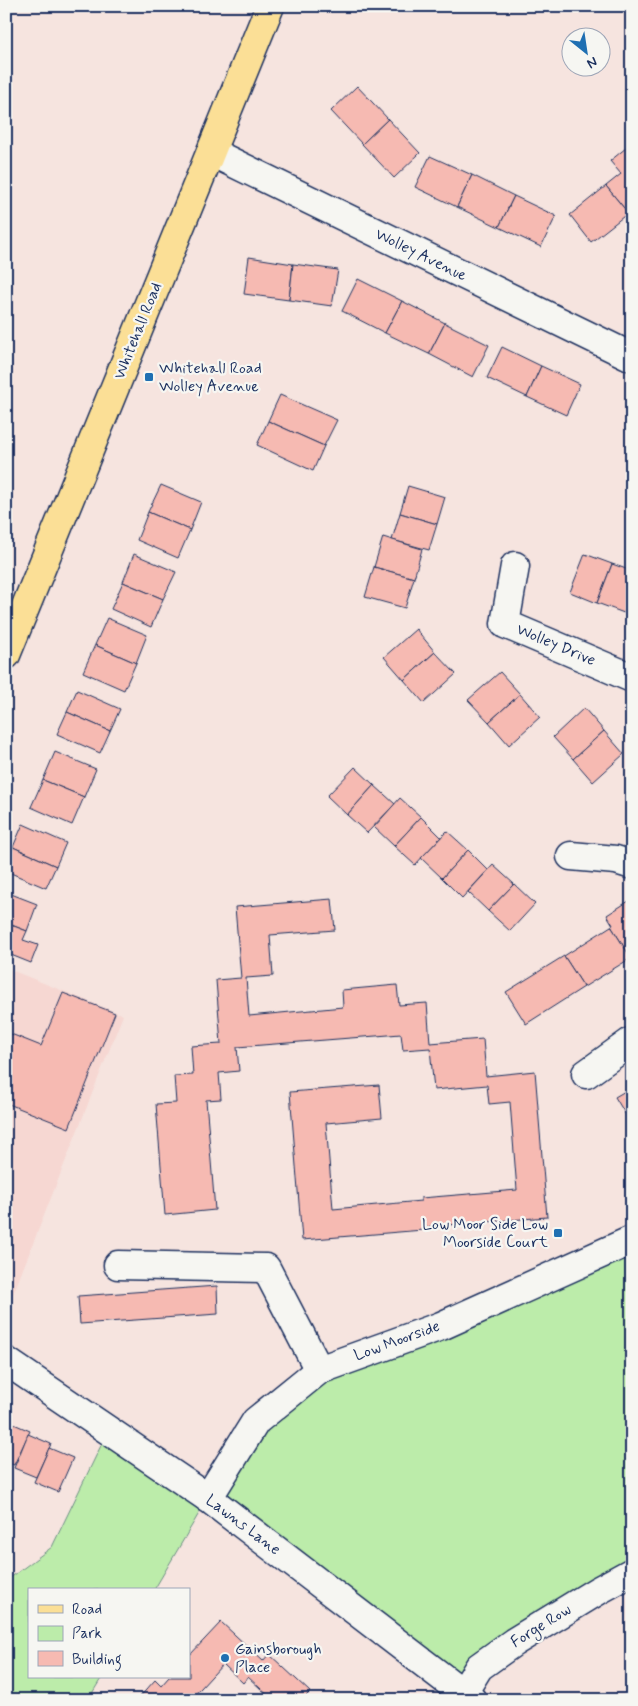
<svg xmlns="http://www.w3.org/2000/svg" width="638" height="1706" viewBox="0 0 638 1706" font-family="Mynerve,sans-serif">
<rect width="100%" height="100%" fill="#f6e4df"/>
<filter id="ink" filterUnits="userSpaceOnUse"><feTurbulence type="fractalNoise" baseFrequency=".02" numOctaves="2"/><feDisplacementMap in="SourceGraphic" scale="10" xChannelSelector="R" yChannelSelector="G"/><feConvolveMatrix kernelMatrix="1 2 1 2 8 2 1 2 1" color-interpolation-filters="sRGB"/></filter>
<g filter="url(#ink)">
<path fill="#f6d7d2" d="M6 968 123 1015 6 1312Z"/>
<path fill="#bcecaa" stroke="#6c8e84" d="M632 1240V1572L463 1693 208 1498 154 1590H29V1677H102L88 1700H6V1581L52 1547 109 1429 208 1498 256 1421 319 1370Z"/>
<g fill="#f6bab2" stroke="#1b2f5e">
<path d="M357 86 388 119 362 144 331 111Z"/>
<path d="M388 119 420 153 394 178 362 144Z"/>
<path d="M632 143V210L628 213 606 186 621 174 610 161Z"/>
<path d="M430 156 472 175 457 207 415 187Z"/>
<path d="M472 175 514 196 499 227 457 207Z"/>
<path d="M606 186 628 213 591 242 570 215Z"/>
<path d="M514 196 556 216 541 247 499 227Z"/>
<path d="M249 257 293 264 289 300 244 294Z"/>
<path d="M293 264 338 270 332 306 289 300Z"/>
<path d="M358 279 402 301 385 333 342 311Z"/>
<path d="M402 301 445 323 429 354 385 333Z"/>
<path d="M445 323 489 345 473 377 429 354Z"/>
<path d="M502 347 541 366 527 397 487 378Z"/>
<path d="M541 366 580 384 566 415 527 397Z"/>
<path d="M280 395 337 420 324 446 268 421Z"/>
<path d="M268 421 324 446 313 471 257 445Z"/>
<path d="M161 485 201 502 190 530 148 512Z"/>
<path d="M408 486 445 497 437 524 400 513Z"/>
<path d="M148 512 190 530 178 558 137 540Z"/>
<path d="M400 513 437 524 429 550 392 540Z"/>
<path d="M383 537 422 549 414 578 374 567Z"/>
<path d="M134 554 176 572 163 599 123 582Z"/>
<path d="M585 554 612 564 597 603 570 592Z"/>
<path d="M612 564 632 571V593L624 613 597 603Z"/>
<path d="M374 567 414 578 405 608 365 597Z"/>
<path d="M123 582 163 599 151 627 111 609Z"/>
<path d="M107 618 147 635 136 663 95 645Z"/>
<path d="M416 629 435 652 404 680 384 657Z"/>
<path d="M95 645 136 663 124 690 83 672Z"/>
<path d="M435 652 456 674 424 703 404 680Z"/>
<path d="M500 672 520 694 489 722 468 700Z"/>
<path d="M77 690 120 709 110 731 67 712Z"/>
<path d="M520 694 540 717 509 745 489 722Z"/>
<path d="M584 708 604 731 573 759 553 737Z"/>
<path d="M67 712 110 731 100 753 57 734Z"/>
<path d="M604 731 624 754 593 782 573 759Z"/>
<path d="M55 752 96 769 84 797 43 780Z"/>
<path d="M355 767 374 785 347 815 327 796Z"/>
<path d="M43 780 84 797 72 825 31 807Z"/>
<path d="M374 785 395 804 367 833 347 815Z"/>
<path d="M400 798 421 817 394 846 374 827Z"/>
<path d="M421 817 441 837 415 865 394 846Z"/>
<path d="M23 824 66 843 56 866 13 847Z"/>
<path d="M447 831 468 850 442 878 421 858Z"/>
<path d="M13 847 56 866 46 888 6 871V863Z"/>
<path d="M468 850 488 870 462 898 442 878Z"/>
<path d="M493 865 514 884 488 911 468 892Z"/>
<path d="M514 884 535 904 510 931 488 911Z"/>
<path d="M6 892 37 904 27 931 6 923Z"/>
<path d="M332 899 335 930 270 935 273 976 246 978 249 1016 343 1007 342 990 397 985 399 1005 427 1003 430 1043 483 1039 486 1076 535 1071 547 1217 423 1227V1230L302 1240 290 1092 379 1085 382 1118 326 1123 333 1209 421 1201V1198L517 1190 510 1102 489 1104 487 1085 434 1090 430 1048 403 1050 401 1034 237 1047 239 1071 219 1073 221 1099 206 1100 215 1210 165 1215 156 1104 176 1103 174 1076 193 1075 191 1046 221 1044 216 980 241 978 235 907Z"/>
<path d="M632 899V957L631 958 611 926 613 925 607 915Z"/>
<path d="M6 923 27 931 23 940 38 945 31 963 6 953Z"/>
<path d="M611 926 631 958 584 987 564 956Z"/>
<path d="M564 956 584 987 526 1024 506 992Z"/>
<path d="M63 993 115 1013 69 1128 6 1103V1032L41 1046Z"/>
<path d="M632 1087V1125L615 1097Z"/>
<path d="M217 1286 218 1314 80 1324 78 1296Z"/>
<path d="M7 1421 30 1431 14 1465 6 1462Z"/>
<path d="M28 1434 51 1444 36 1477 14 1468Z"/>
<path d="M49 1448 73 1458 58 1492 34 1482Z"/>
<path d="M221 1622 263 1661 269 1654 310 1692 302 1700H273L248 1677 243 1683 223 1664 190 1700H137L155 1680 161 1686 169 1677H189V1656Z"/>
</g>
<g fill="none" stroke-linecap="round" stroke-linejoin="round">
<defs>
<g id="minor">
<path d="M211 152 632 357"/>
<path d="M515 566 505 624 632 678"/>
<path d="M571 856 616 860 632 865"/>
<path d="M586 1074 632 1041"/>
<path d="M118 1265 266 1268 319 1370"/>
<path d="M6 1361 208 1498 472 1700"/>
<path d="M208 1498 256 1421 319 1370 441 1326 632 1240"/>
<path d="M463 1693 479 1667 514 1642 599 1590 632 1572"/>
</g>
<path id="major" d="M6 655 270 6"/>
</defs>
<use href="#minor" stroke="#1b2f5e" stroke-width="31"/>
<use href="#major" stroke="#1b2f5e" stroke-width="31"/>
<use href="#minor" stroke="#f6f6f2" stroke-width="28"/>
<use href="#major" stroke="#fbdf96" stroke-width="28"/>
</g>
</g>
<g fill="#1f6fb2" stroke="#f6f6f2" stroke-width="2">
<rect x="144" y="372" width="10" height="10" rx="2.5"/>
<rect x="553" y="1228" width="10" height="10" rx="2.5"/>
<circle cx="225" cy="1658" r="5"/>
</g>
<g text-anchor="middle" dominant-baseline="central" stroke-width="4.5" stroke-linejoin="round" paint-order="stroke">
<g font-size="16" fill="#1b2f5e" stroke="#f6f6f2">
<text transform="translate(421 255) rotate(26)">Wolley Avenue</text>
<text transform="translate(138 331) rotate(-68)">Whitehall Road</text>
<text transform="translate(556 645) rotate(23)">Wolley Drive</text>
<text transform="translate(397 1341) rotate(-20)">Low Moorside</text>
<text transform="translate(243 1525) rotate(37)">Lawns Lane</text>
<text transform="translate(541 1626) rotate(-32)">Forge Row</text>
</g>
<g font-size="16" fill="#1b2f5e" stroke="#f6f6f2" text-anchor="start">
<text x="159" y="368">Whitehall Road<tspan x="159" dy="18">Wolley Avenue</tspan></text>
<text x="548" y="1224" text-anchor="end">Low Moor Side Low<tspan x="548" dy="18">Moorside Court</tspan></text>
<text x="235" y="1649">Gainsborough<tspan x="235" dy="18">Place</tspan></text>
</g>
</g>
<rect width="638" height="1706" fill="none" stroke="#f6f6f2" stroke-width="25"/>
<rect x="12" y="12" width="613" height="1681" fill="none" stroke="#1b2f5e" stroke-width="2" filter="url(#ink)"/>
<rect x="28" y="1588" width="162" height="90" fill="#f6f6f2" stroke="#9ea6b7"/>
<rect x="38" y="1605" width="25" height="8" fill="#fbdf96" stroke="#9ea6b7"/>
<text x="72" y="1614" font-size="15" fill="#1b2f5e">Road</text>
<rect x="38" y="1626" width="25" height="15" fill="#bcecaa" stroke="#9ea6b7"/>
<text x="72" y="1638" font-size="15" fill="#1b2f5e">Park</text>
<rect x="38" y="1651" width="25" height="15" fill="#f6bab2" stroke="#9ea6b7"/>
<text x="72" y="1664" font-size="15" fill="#1b2f5e">Building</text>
<g transform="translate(586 52) rotate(150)"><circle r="24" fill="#f6f6f2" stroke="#9ea6b7"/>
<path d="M0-4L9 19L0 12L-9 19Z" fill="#1f6fb2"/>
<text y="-8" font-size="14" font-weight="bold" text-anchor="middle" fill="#1b2f5e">N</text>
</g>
</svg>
